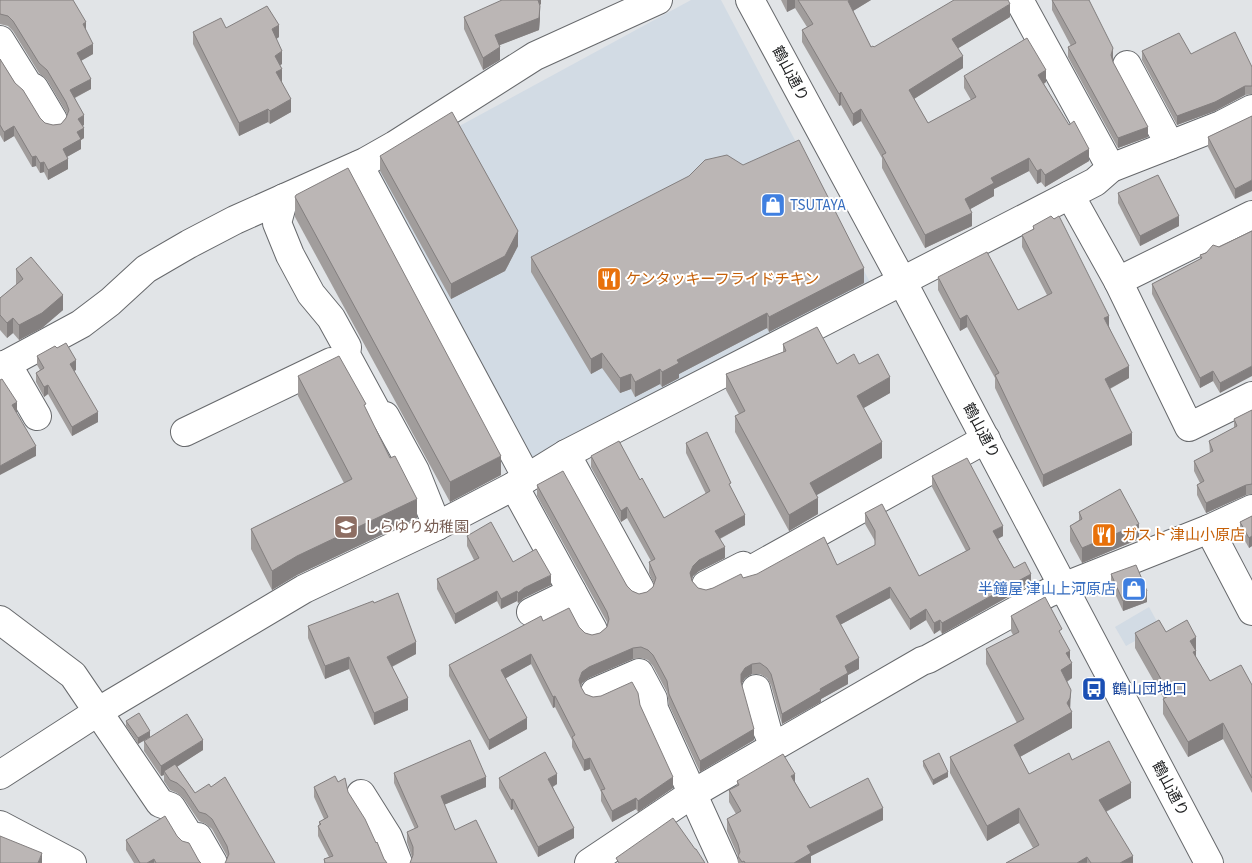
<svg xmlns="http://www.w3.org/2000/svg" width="1252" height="863" viewBox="0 0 1252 863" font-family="'Source Sans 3','Noto Sans JP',sans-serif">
<rect width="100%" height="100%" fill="#e1e4e7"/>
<g fill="#d2dbe4">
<path d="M691 0H721L872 286 533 461 375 172Z"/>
<path d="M1149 607 1160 627 1126 646 1115 627Z"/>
</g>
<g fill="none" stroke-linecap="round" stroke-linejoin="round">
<defs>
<g id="minor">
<path d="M750 0 902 281 1209 863"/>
<path d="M1019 0 1111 168"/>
<path d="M0 40 28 85 34 88 53 120"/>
<path d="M1127 65 1170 145"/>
<path d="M359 165 527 478"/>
<path d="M1070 195 1118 281 1189 427 1252 396"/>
<path d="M284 198 277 223 290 255 311 294 331 318 347 347 346 355 378 414 385 416 415 471 437 526"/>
<path d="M1118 281 1252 215"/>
<path d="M7 364 37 416"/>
<path d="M0 366 7 364 81 324 110 302 146 269 189 244 235 220 365 162 395 145 535 56 658 0"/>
<path d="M185 432 331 362"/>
<path d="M566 454 640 589"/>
<path d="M514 486 593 630"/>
<path d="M1209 529 1252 611"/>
<path d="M706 585 743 566 749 571 986 439"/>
<path d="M531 612 572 592"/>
<path d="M0 620 73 675 160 803 171 807 190 837H198L213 863"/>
<path d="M756 689 767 730 774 746"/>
<path d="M595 692 639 673 653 699 654 709 724 863"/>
<path d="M0 775 99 711 304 589 437 526 514 486 566 454 1095 182 1111 168 1221 125 1252 109"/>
<path d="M361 794 388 837 398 863"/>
<path d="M0 825 72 863"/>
<path d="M589 863 692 794 922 661 928 659 1048 593 1209 529 1252 509"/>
</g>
</defs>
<use href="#minor" stroke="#67696c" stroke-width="30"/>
<use href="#minor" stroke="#fff" stroke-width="28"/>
</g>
<g fill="#a19d9c">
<path d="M0 0 86 31 93 54 81 61 91 89 75 98 84 125 82 126 84 138 81 140V149L67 157 68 169 48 180 44 172 40 173 36 166 32 167 14 136 4 142 0 135V59L15 83 40 118 45 123 53 125 61 124 66 118 67 115 66 112 47 80 39 73 13 31 8 26 0 24Z"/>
<path d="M541 0V4L540 5V18L539 30 499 45 500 60 483 70 464 29V17Z"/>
<path d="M781 0H871L853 11 871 47H874L1010 17 958 48 963 68 914 99 928 123 971 100 964 88V76L1046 82 1044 84 1089 161 1045 187 1041 182 1037 184 1029 171 994 189V196L970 209 972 226 925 248 882 168V158L861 121 853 126 841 105 839 106 802 42V30L807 27 795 8 787 12Z"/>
<path d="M1052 0 1113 58V62L1148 137 1118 148 1068 57V47L1071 46 1052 10Z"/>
<path d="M226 28 279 37 276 39 282 64 280 65 282 82 291 112 270 124 268 122 239 136 193 44V32Z"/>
<path d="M1142 51 1191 54 1252 67V94L1245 95 1215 111 1177 125 1142 60Z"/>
<path d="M1252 116 1235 199 1208 147V137Z"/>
<path d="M380 156 518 246 505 271 451 299 380 171Z"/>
<path d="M1118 193 1179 226 1140 246 1118 203Z"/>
<path d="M295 197 501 475 450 502 295 217Z"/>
<path d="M1033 226 1109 326 1129 378 1110 389 1132 445 1043 487 995 388V378L967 327 960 331 938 290V277L1018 310 1047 295 1022 247V235L1033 229Z"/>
<path d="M1252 231 1220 393 1213 381 1200 388 1152 294V284L1200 259V255Z"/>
<path d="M531 257 864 283 769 332 767 328 679 374V378L662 387 660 384 635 397 631 389 620 393 602 368 591 374 531 272Z"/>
<path d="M16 269 63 310 42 328 19 340 13 333 7 338 0 330V298L16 285Z"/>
<path d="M783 344 837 364H859L890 393 863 408 882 458 816 495 818 514 789 531 735 432V416L739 414 726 390V374L783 352Z"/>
<path d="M37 356 76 370 74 371 98 422 72 436 48 394 44 397 36 382V373L40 370 37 365Z"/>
<path d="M298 376 366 409 417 518 297 575 272 590 251 549V529L344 483 298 396Z"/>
<path d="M1252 410V494L1246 495 1206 513 1197 495V485L1200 483 1194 471V461L1210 453 1209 441 1234 428V419Z"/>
<path d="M686 443 731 489 745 525 720 539 725 558 699 571 693 576 692 581 698 588 706 590 713 588 743 578 837 565 875 545V541L865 524V513L919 576 966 551 932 487V476L1003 536 998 539 1014 568 1031 584 942 634 940 630 934 634 926 620 910 630 890 598 840 625 859 669 848 675V684L821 699V702L782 724 771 685 767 678 760 674H752L745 678 741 684 754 740 700 772 669 705 667 692 653 666 648 660 641 658 633 659 589 678 582 683 581 687 585 694 593 697 640 705 673 788 638 812 636 809 612 822 601 801V792L590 769 584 771 572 747V740L555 707 553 708 531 664 505 678 527 729 489 750 449 676V665L543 621 579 627 585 633 592 635 600 633 607 627V622L537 496V485L632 591 639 594 647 592 653 587 654 584 649 573V562L651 561 627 518 621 522 591 467V456L640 480 664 518 706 494 686 453Z"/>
<path d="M1079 512 1139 539 1082 563 1070 541V526L1079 520Z"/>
<path d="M1252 516V546L1249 548 1240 532V522Z"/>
<path d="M467 536 513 562 551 585 524 598 518 603 517 601 501 609 497 601 455 624 437 589V579L474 560 467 546Z"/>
<path d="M1111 574 1147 602 1123 611 1111 585Z"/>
<path d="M374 603 416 654 392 667 408 710 374 725 349 669 325 679 308 638V626Z"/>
<path d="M1011 616 1062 636 1070 659 1072 678 1067 682 1072 728 1020 757 1029 774 1072 760 1131 798 1106 812 1133 863H1006L1033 848 1019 823 987 841 950 773V757L1017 723 986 664V649L1013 635 1011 631Z"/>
<path d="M1166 632 1196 653V657L1210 681 1252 685V793L1223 739 1188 757 1163 714V699H1164L1135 648V633Z"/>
<path d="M126 721 150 737 138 744 126 726Z"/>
<path d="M144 741 203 750 177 766 195 793 275 863 226 861 227 858V856L212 829 206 824 199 821 184 799 177 793 170 790 164 781V775L161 776 144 751Z"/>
<path d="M923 761 948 777 933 785 923 766Z"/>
<path d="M394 773 486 787 444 805 455 830 412 857 407 842V832L415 829 394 783Z"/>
<path d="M499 778 557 784 553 787 574 838 538 857 513 809 511 810 499 788Z"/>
<path d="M737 781 795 782 810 808 883 820 811 856V863H738V856L727 831V819L736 814 729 802V790L737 786Z"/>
<path d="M338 782 348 792 384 859 387 863H324V859L329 857 318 836V826L319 825V822L324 819 314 797V787Z"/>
<path d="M177 836 201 863H134L126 850V840Z"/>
</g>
<g fill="#837f7f">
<path d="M536 0H541V4L536 7Z"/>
<path d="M787 0H795V8L787 12Z"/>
<path d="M850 0H871L848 14V1Z"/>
<path d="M1010 4V17L952 52V39Z"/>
<path d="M540 6V18L539 30 495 47V35Z"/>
<path d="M86 22V32L83 24Z"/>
<path d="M279 25V37L272 42V29Z"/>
<path d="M93 44V54L77 63V53Z"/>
<path d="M500 47V60L483 70V58Z"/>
<path d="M1113 48V58L1111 65V55Z"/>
<path d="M282 51V64L275 68V56Z"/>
<path d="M963 56V68L909 102V90Z"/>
<path d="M282 69V82L276 85V72Z"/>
<path d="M1046 70V82L1038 87V75Z"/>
<path d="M91 79V89L70 100V90Z"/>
<path d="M1245 86V95L1215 111 1177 125V116Z"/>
<path d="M841 92V105L839 106V94Z"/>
<path d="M291 99V112L270 124V111Z"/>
<path d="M268 109V122L239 136V123Z"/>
<path d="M861 109V121L853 126V114Z"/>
<path d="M84 115V125L78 129V119Z"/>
<path d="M14 126V136L4 142V132Z"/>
<path d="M1148 127V137L1118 148V138Z"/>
<path d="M84 128V138L81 140V149L63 159V149L77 132Z"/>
<path d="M1089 149V161L1045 187V175Z"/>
<path d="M36 156V166L32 167V157Z"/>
<path d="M1029 158V171L994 189V196L965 212V199L991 178Z"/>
<path d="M68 159V169L48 180V170Z"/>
<path d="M44 162V172L40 173V163Z"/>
<path d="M1041 169V182L1037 184V171Z"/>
<path d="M1252 180V191L1235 199V189Z"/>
<path d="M972 213V226L925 248V235Z"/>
<path d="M1179 216V226L1140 246V236Z"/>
<path d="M518 231V246L505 271 451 299V284Z"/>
<path d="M864 268V283L769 332V317Z"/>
<path d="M63 295V310L42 328 19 340V325Z"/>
<path d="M767 313V328L679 374V378L662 387V372L677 360Z"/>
<path d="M967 315V327L960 331V319Z"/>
<path d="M1109 316V328L1104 318Z"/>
<path d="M13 318V333L7 338V323Z"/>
<path d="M602 353V368L591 374V359Z"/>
<path d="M76 360V370L70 373V364Z"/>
<path d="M1129 366V378L1105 391V379Z"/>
<path d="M1252 366V376L1220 393V383Z"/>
<path d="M660 369V384L635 397V382Z"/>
<path d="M1213 371V381L1200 388V378Z"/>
<path d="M631 374V389L620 393V378Z"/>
<path d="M890 377V393L857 412V396Z"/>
<path d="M48 385V394L44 397V387Z"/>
<path d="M17 402V412L12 415V405Z"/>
<path d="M98 412V422L72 436V427Z"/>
<path d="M1132 433V445L1043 487V475Z"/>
<path d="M882 442V458L810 499V483Z"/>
<path d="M36 446V456L0 475V466Z"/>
<path d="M501 456V475L450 502V482Z"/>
<path d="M1246 485V495L1206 513V503Z"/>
<path d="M818 498V514L789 531V515Z"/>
<path d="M417 499V518L297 575 272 590V571L297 556Z"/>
<path d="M627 507V518L621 522V511Z"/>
<path d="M745 515V525L715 541V531Z"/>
<path d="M1139 524V539L1082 563V548Z"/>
<path d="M1003 526V536L993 541V531Z"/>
<path d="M1252 536V546L1249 548V538Z"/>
<path d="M725 547V558L699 571 693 576 690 584V573L693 566 699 560Z"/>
<path d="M1031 574V584L942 634V623Z"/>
<path d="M551 575V585L524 598 518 603V593L524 588Z"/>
<path d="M890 587V598L836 627V616Z"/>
<path d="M497 591V601L455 624V614Z"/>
<path d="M517 591V601L501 609V599Z"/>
<path d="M1147 591V602L1123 611V601Z"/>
<path d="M926 609V620L910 630V619Z"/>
<path d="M940 620V630L934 634V623Z"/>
<path d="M1196 637V666L1190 641Z"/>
<path d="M416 642V654L387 669V657Z"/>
<path d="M633 648V659L589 678 582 683 579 691V680L582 672 589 667Z"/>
<path d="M1070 651V664L1072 663V678L1061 685V670L1066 653Z"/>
<path d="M531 654V664L501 681V670Z"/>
<path d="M349 657V669L325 679V666Z"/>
<path d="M859 658V669L848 675V684L821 699V702L782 724V714L820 689 845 666Z"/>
<path d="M752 664V674L745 678 741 685V674L745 668Z"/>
<path d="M1071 690 1070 713 1072 712V728L1014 760V745L1067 703Z"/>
<path d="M555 696V707L553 708V697Z"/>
<path d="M408 698V710L374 725V713Z"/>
<path d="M527 718V729L489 750V740Z"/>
<path d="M1223 723V739L1188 757V742Z"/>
<path d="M754 729V740L700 772V761Z"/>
<path d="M150 731V737L138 744V738Z"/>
<path d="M203 740V750L166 774 164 771V775L161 776V766Z"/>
<path d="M590 758V769L584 771V760Z"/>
<path d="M948 772V777L933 785V780Z"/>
<path d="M557 774V784L548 789V779Z"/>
<path d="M795 774V787L791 776Z"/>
<path d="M486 777V787L441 806V796Z"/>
<path d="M673 777V788L638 812V801Z"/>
<path d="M1131 783V798L1099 815V800Z"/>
<path d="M636 798V809L612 822V811Z"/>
<path d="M513 799V809L511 810V800Z"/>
<path d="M883 808V820L811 856V863H794L807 846Z"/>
<path d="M1019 808V823L987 841V826Z"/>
<path d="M574 828V838L538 857V847Z"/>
<path d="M42 853V863H38Z"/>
<path d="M1133 856V863H1120Z"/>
<path d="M1087 857V863H1077Z"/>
<path d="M154 859V863H147Z"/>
</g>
<g fill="#bbb6b5" stroke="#837f7f">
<path d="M0 0H73L86 22 83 24 93 44 77 53 91 79 70 90 84 115 78 119 84 128 77 132 81 139 63 149 68 159 48 170 44 162 40 163 36 156 32 157 14 126 4 132 0 125V59L15 83 23 90 40 118 45 123 53 125 61 124 66 118 69 110 66 102 47 70 39 63 13 21 8 16 0 14Z"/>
<path d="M502 0H538L540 6 539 18 495 35 500 47 483 58 464 17Z"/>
<path d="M798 0H850L848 1 871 47 873 46 874 47 954 0H1008L1010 4 952 39 963 56 909 90 928 123 976 97 964 76 1027 38 1046 70 1038 75 1069 125 1074 121 1089 149 1045 175 1041 169 1037 171 1029 158 991 178 994 183 965 199 972 213 925 235 882 155 886 153 861 109 853 114 841 92 839 94 802 30 813 24Z"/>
<path d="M1052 0H1089L1113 48 1111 55 1113 62 1148 127 1118 138 1068 47 1076 43Z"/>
<path d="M267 6 279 25 272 29 282 51 275 56 282 69 276 72 291 99 270 111 268 109 239 123 193 32 221 18 226 28Z"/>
<path d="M1235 32 1252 67V86H1245L1215 102 1177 116 1142 51 1179 33 1191 54Z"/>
<path d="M452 112 518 231 505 256 451 284 380 156Z"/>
<path d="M1252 116V180L1235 189 1208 137Z"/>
<path d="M799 140 864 268 769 317 767 313 677 360 679 363 662 372 660 369 635 382 631 374 620 378 602 353 591 359 531 257 689 176 705 160 727 155 743 165Z"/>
<path d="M348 168 501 456 450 482 295 197 296 195Z"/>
<path d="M1158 175 1179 216 1140 236 1118 193Z"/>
<path d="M1051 216 1054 219 1059 216 1109 316 1104 318 1129 366 1105 379 1132 433 1043 475 995 375 999 373 967 315 960 319 938 277 987 252 1018 310 1052 293 1022 235 1034 229 1033 226Z"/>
<path d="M1252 231V366L1220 383 1213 371 1200 378 1152 284 1202 258 1200 255 1206 253 1213 245 1219 247Z"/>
<path d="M31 257 63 295 42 313 19 325 13 318 7 323 0 315V298L23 279 16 269Z"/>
<path d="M817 327 837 364 854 354 859 364 878 354 890 377 857 396 882 442 810 483 818 498 789 515 735 416 745 411 726 374 786 351 783 344Z"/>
<path d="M66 343 76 360 70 364 98 412 72 427 48 385 44 387 36 373 44 368 37 356 55 346 57 348Z"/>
<path d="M339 356 366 404 364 405 390 458 395 456 417 499 297 556 272 571 251 529 352 479 298 376Z"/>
<path d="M2 379 17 402 12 405 36 446 0 466V380Z"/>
<path d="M1252 410V484L1246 485 1206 503 1197 485 1204 481 1194 461 1213 451 1209 441 1237 426 1234 419Z"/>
<path d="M707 432 731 483 729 484 745 515 715 531 725 547 699 560 693 566 690 573 692 581 698 588 706 590 713 588 741 574 743 578 757 574 824 537 837 565 875 545V531L865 513 882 504 919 576 970 549 932 476 967 458 1003 526 993 531 1014 568 1025 562 1031 574 942 623 940 620 934 623 926 609 910 619 890 587 836 616 859 658 845 666 848 673 820 689 821 691 782 714 771 674 767 668 760 663 752 664 745 668 741 674V682L754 729 700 761 669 694 667 681 653 655 648 650 641 647 633 648 589 667 582 672 579 680 581 687 585 694 593 697 601 696 632 682 638 693 640 705 673 777 638 801 636 798 612 811 601 790 605 789 590 758 584 760 572 737 575 735 555 696 553 697 531 654 501 670 527 718 489 740 449 665 541 616 543 621 569 608 579 627 585 633 592 635 600 633 607 627 609 619 607 612 537 485 563 471 627 586 632 591 639 594 647 592 653 587 656 578 649 562 655 559 627 507 621 511 591 456 619 441 640 480 642 478 664 518 710 491 686 443Z"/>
<path d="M1120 489 1139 524 1082 548 1070 526 1082 519 1079 512Z"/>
<path d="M1252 516V536L1249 538 1240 522Z"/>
<path d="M491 522 513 562 536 549 551 575 524 588 518 593 517 591 501 599 497 591 455 614 437 579 479 558 467 536Z"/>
<path d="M1136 565 1147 591 1123 601 1111 574Z"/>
<path d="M398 593 416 642 387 657 408 698 374 713 349 657 325 666 308 626 373 601 374 603Z"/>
<path d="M1045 597 1062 629 1059 631 1070 651 1066 653 1072 663 1061 670 1071 690 1070 698 1067 703 1072 712 1014 745 1029 774 1069 753 1072 760 1109 741 1131 783 1099 800 1133 856 1120 863H1091L1087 857 1077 863H1006L1039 845 1019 808 987 826 950 757 1024 719 986 649 1019 632 1011 616Z"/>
<path d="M1159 620 1166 632 1187 620 1196 637 1190 641 1196 651 1193 652 1210 681 1241 665 1252 685V778L1223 723 1188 742 1163 699 1170 695 1135 633Z"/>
<path d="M139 713 150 731 138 738 126 721Z"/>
<path d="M187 714 203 740 161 766 144 741Z"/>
<path d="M470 740 486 777 441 796 455 830 476 820 497 863H410L413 855V847L407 832 418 827 394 773Z"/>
<path d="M545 752 557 774 548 779 574 828 538 847 513 799 511 800 499 778Z"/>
<path d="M939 753 948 772 933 780 923 761Z"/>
<path d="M783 754 795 774 791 776 810 808 868 778 883 808 807 846 811 853 794 863H745L744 861 742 862 738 856 740 852 738 844 727 819 741 811 729 790 739 785 737 781Z"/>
<path d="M175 764 195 793 209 784 211 787 225 777 275 863H225L226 861 229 854 227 846 212 819 206 814 199 812 184 789 177 783 170 780 164 771Z"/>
<path d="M335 776 338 782 345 778 348 792 365 819 376 843 377 842 384 859 387 863H325L324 859 333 856 318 826 321 824 319 822 328 817 314 787Z"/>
<path d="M165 816 177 836 182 841 189 843 199 861 201 863H156L154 859 147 863H140L126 840Z"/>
<path d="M673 818 695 849H696L705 863H619L616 858Z"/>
<path d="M0 836 42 853 38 863H0Z"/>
</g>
<defs>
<symbol id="shop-square" viewBox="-11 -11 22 22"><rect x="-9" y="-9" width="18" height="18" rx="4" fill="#3f7fe0" stroke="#fff"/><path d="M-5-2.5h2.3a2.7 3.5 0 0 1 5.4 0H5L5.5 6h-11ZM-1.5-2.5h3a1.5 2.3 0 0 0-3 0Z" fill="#fff"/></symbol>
<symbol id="restaurant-square" viewBox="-11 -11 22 22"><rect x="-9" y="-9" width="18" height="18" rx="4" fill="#e8710a" stroke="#fff"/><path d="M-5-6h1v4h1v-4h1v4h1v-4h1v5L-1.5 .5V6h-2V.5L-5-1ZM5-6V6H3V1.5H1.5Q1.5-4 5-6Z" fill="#fff"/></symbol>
<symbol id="school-square" viewBox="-11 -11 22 22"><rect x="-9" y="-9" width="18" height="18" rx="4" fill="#8d6e63" stroke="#fff"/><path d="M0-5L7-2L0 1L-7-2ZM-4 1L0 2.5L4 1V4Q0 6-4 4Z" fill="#fff"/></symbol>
<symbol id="bus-square" viewBox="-11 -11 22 22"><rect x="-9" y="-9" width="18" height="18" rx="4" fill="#1a4fb4" stroke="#fff"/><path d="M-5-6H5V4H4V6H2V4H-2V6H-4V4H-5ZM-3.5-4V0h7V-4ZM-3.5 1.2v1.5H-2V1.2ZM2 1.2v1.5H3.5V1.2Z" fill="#fff"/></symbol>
</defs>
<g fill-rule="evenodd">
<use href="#shop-square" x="759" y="191" width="28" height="28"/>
<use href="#restaurant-square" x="595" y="265" width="28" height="28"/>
<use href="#school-square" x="332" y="513" width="28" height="28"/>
<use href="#restaurant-square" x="1090" y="521" width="28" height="28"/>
<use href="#shop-square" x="1120" y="575" width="28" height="28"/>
<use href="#bus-square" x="1080" y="675" width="28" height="28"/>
</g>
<g text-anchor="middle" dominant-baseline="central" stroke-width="4" stroke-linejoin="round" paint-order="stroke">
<g font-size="15" fill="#222324" stroke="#fff">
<text transform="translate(790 74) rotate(62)">鶴山通り</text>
<text transform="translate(981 431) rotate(62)">鶴山通り</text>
<text transform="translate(1170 789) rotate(62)">鶴山通り</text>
</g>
<g font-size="15" fill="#366cbe" stroke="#fff" text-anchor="start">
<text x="790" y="205">TSUTAYA</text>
<text x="1116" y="589" text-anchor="end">半鐘屋 津山上河原店</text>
</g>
<g font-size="15" fill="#c56008" stroke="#fff" text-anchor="start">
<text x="626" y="279">ケンタッキーフライドチキン</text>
<text x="1122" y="535">ガスト 津山小原店</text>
</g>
<g font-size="15" fill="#785e54" stroke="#fff" text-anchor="start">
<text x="364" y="527">しらゆり幼稚園</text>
</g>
<g font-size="15" fill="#164399" stroke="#fff" text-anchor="start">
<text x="1112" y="689">鶴山団地口</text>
</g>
</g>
</svg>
